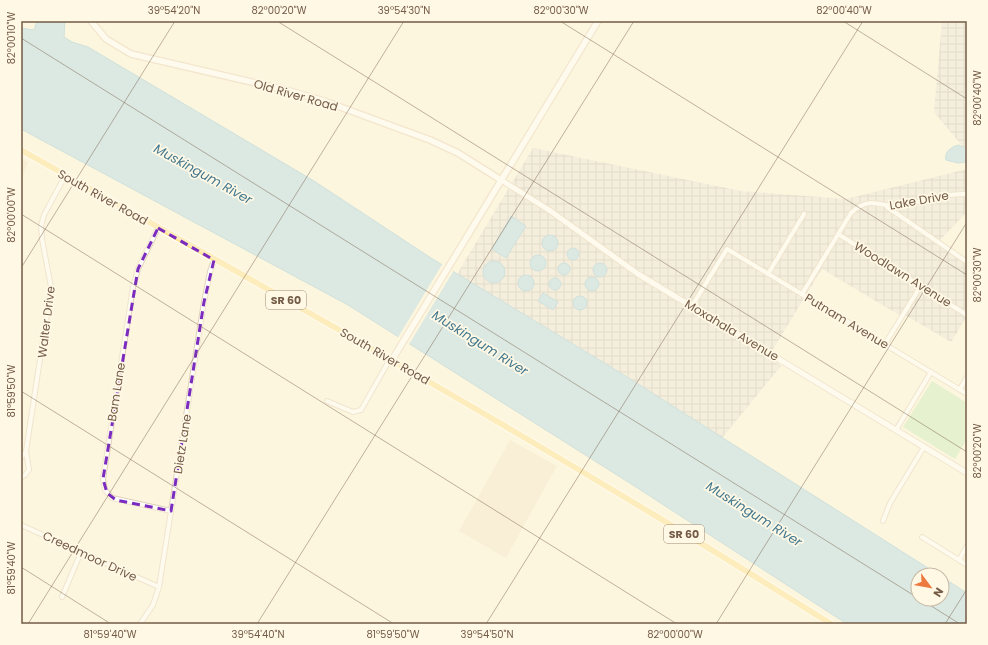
<svg xmlns="http://www.w3.org/2000/svg" width="988" height="645" viewBox="0 0 988 645" font-family="Poppins,sans-serif">
<defs>
<pattern id="industrial-grid" width="8" height="8" patternUnits="userSpaceOnUse"><rect width="8" height="8" fill="#eae4da"/><path d="M0 4h8M4 0v8" fill="none" stroke="#c2bcb3"/></pattern>
</defs>
<rect width="100%" height="100%" fill="#fdf5de"/>
<g fill="#f4e7cc">
<path d="M21 158 28 162 23 176 21 191Z"/>
<path d="M510 440 557 466 506 558 459 531Z"/>
</g>
<g fill="url(#industrial-grid)">
<path d="M942 21H967V152L934 112Z"/>
<path d="M533 148 741 191 846 199 967 169V212L937 243 967 264V316L951 342 905 315H899L822 269 769 356 781 366 722 438 619 372 457 274Z"/>
</g>
<path fill="#caeabd" d="M932 381 967 403V439L955 459 903 427Z"/>
<g fill="#b3d8e6" stroke="#99c7d8">
<path d="M37 21H65L64 37 72 42 88 47 314 181 431 258 619 372 939 575H918V599H942V577L967 593V624H847L636 487 348 305 21 129V28L34 30Z"/>
<path d="M958 145 967 148V162L958 163 946 160C944 152 951 147 958 145Z"/>
<path d="M511 216 526 226 506 258 492 249Z"/>
<circle cx="550" cy="243" r="8"/>
<circle cx="573" cy="254" r="6"/>
<circle cx="538" cy="263" r="8"/>
<circle cx="494" cy="272" r="11"/>
<circle cx="564" cy="269" r="6"/>
<circle cx="600" cy="270" r="7"/>
<circle cx="526" cy="283" r="8"/>
<circle cx="592" cy="284" r="7"/>
<circle cx="555" cy="284" r="6"/>
<path d="M543 293 558 302 553 310 538 301Z"/>
<circle cx="580" cy="303" r="7"/>
</g>
<path fill="#fdf5de" d="M443 263 454 270 408 346 397 339Z"/>
<g fill="none" stroke-linecap="round" stroke-linejoin="round">
<defs>
<g id="minor">
<path d="M887 207 967 262"/>
<path d="M158 228 138 269 133 287 103 479 105 490 112 498 171 511"/>
<path d="M838 234 967 315"/>
<path d="M768 274 804 214"/>
<path d="M802 294 851 213C856 208 862 204 870 203 879 202 887 207 897 206 921 202 943 193 967 194"/>
<path d="M692 306 727 249 967 394"/>
<path d="M885 344 920 287"/>
<path d="M960 389 967 377"/>
<path d="M327 401 353 412 361 410 390 359"/>
<path d="M896 430 931 372"/>
<path d="M21 458 26 451"/>
<path d="M21 477 25 475 29 470 26 451 51 287 42 239 41 226 44 215 65 176"/>
<path d="M883 521 890 503 924 447"/>
<path d="M21 525 159 587"/>
<path d="M922 537 967 565"/>
<path d="M959 560 967 546"/>
<path d="M62 597 81 552"/>
<path d="M140 624 153 605 159 587 204 302 210 272 214 260"/>
</g>
<path id="tertiary" d="M501 180 549 210 638 274 967 473"/>
<g id="secondary">
<path d="M91 21 106 39 131 54 286 90 324 101 430 140 458 153 501 180"/>
<path d="M392 360 598 21"/>
</g>
<path id="primary" d="M21 150C294 303 566 457 831 624"/>
</defs>
<use href="#minor" stroke="#e1d1ba" stroke-width="6"/>
<use href="#tertiary" stroke="#e1d1ba" stroke-width="7"/>
<use href="#secondary" stroke="#e6d3b8" stroke-width="8"/>
<use href="#primary" stroke="#fff" stroke-width="8"/>
<use href="#minor" stroke="#fff" stroke-width="4"/>
<use href="#tertiary" stroke="#fff" stroke-width="5"/>
<use href="#secondary" stroke="#fff" stroke-width="5.5"/>
<use href="#primary" stroke="#fee393" stroke-width="6"/>
</g>
<path d="M0 0H988V645H0ZM158 228 214 260 204 302 171 511 116 500 107 493 103 479 138 269Z" fill="#fdf5de" fill-opacity=".55" fill-rule="evenodd"/>
<path fill="none" stroke="#7b2cbf" stroke-width="3" stroke-dasharray="8 5" stroke-linejoin="round" d="M158 228 214 260 204 302 171 511 116 500 107 493 103 479 138 269Z"/>
<path fill="none" stroke="#735b46" stroke-width="1" stroke-opacity="0.45" d="M277 21 967 452M560 21 967 275M843 21 967 99M21 38 918 598M21 214 677 624M21 268 175 21M21 391 394 624M21 567 111 624M920 599 960 624M28 624 404 21M257 624 634 21M486 624 863 21M716 624 967 222M945 624 967 589"/>
<g text-anchor="middle" dominant-baseline="central" stroke-width="3.5" stroke-linejoin="round" paint-order="stroke">
<g fill="#fff8e5" stroke="#9d8a76" stroke-width="1">
<rect x="266" y="291" width="40" height="18" rx="3"/>
<rect x="664" y="525" width="40" height="18" rx="3"/>
</g>
<g font-size="11" font-weight="bold" fill="#735b46">
<text x="286" y="300">SR 60</text>
<text x="684" y="534">SR 60</text>
</g>
<g font-size="12" fill="#735b46" stroke="#fff8e5">
<text transform="translate(296 95) rotate(16)">Old River Road</text>
<text transform="translate(103 197) rotate(29)">South River Road</text>
<text transform="translate(919 200) rotate(-10)">Lake Drive</text>
<text transform="translate(903 274) rotate(32)">Woodlawn Avenue</text>
<text transform="translate(847 321) rotate(31)">Putnam Avenue</text>
<text transform="translate(46 322) rotate(-83)">Walter Drive</text>
<text transform="translate(732 330) rotate(31)">Moxahala Avenue</text>
<text transform="translate(385 356) rotate(30)">South River Road</text>
<text transform="translate(116 392) rotate(-81)">Bam Lane</text>
<text transform="translate(182 444) rotate(-81)">Dietz Lane</text>
<text transform="translate(90 556) rotate(25)">Creedmoor Drive</text>
</g>
<g font-size="13" font-style="italic" fill="#42788f" stroke="#fff8e5">
<text transform="translate(203 174) rotate(29)">Muskingum River</text>
<text transform="translate(480 343) rotate(32)">Muskingum River</text>
<text transform="translate(754 514) rotate(32)">Muskingum River</text>
</g>
</g>
<rect width="988" height="645" fill="none" stroke="#fff8e5" stroke-width="44"/>
<g transform="translate(930 587) rotate(122)"><circle r="19" fill="#fff8e5" stroke="#c7b9a5"/>
<path d="M0-3L7 15L0 10L-7 15Z" fill="#ec7a3e"/>
<text y="-6" font-size="11" font-weight="bold" text-anchor="middle" fill="#735b46">N</text>
</g>
<rect x="22" y="22" width="944" height="601" fill="none" stroke="#735b46" stroke-width="1.5"/>
<g font-size="10" text-anchor="middle" fill="#735b46">
<text x="174" y="14">39°54'20"N</text>
<text x="279" y="14">82°00'20"W</text>
<text x="404" y="14">39°54'30"N</text>
<text x="561" y="14">82°00'30"W</text>
<text x="844" y="14">82°00'40"W</text>
<text transform="translate(11 38) rotate(-90)" y="4">82°00'10"W</text>
<text transform="translate(977 98) rotate(-90)" y="4">82°00'40"W</text>
<text transform="translate(11 215) rotate(-90)" y="4">82°00'00"W</text>
<text transform="translate(977 275) rotate(-90)" y="4">82°00'30"W</text>
<text transform="translate(11 391) rotate(-90)" y="4">81°59'50"W</text>
<text transform="translate(977 451) rotate(-90)" y="4">82°00'20"W</text>
<text transform="translate(11 568) rotate(-90)" y="4">81°59'40"W</text>
<text x="110" y="638">81°59'40"W</text>
<text x="258" y="638">39°54'40"N</text>
<text x="393" y="638">81°59'50"W</text>
<text x="487" y="638">39°54'50"N</text>
<text x="675" y="638">82°00'00"W</text>
</g>
</svg>
